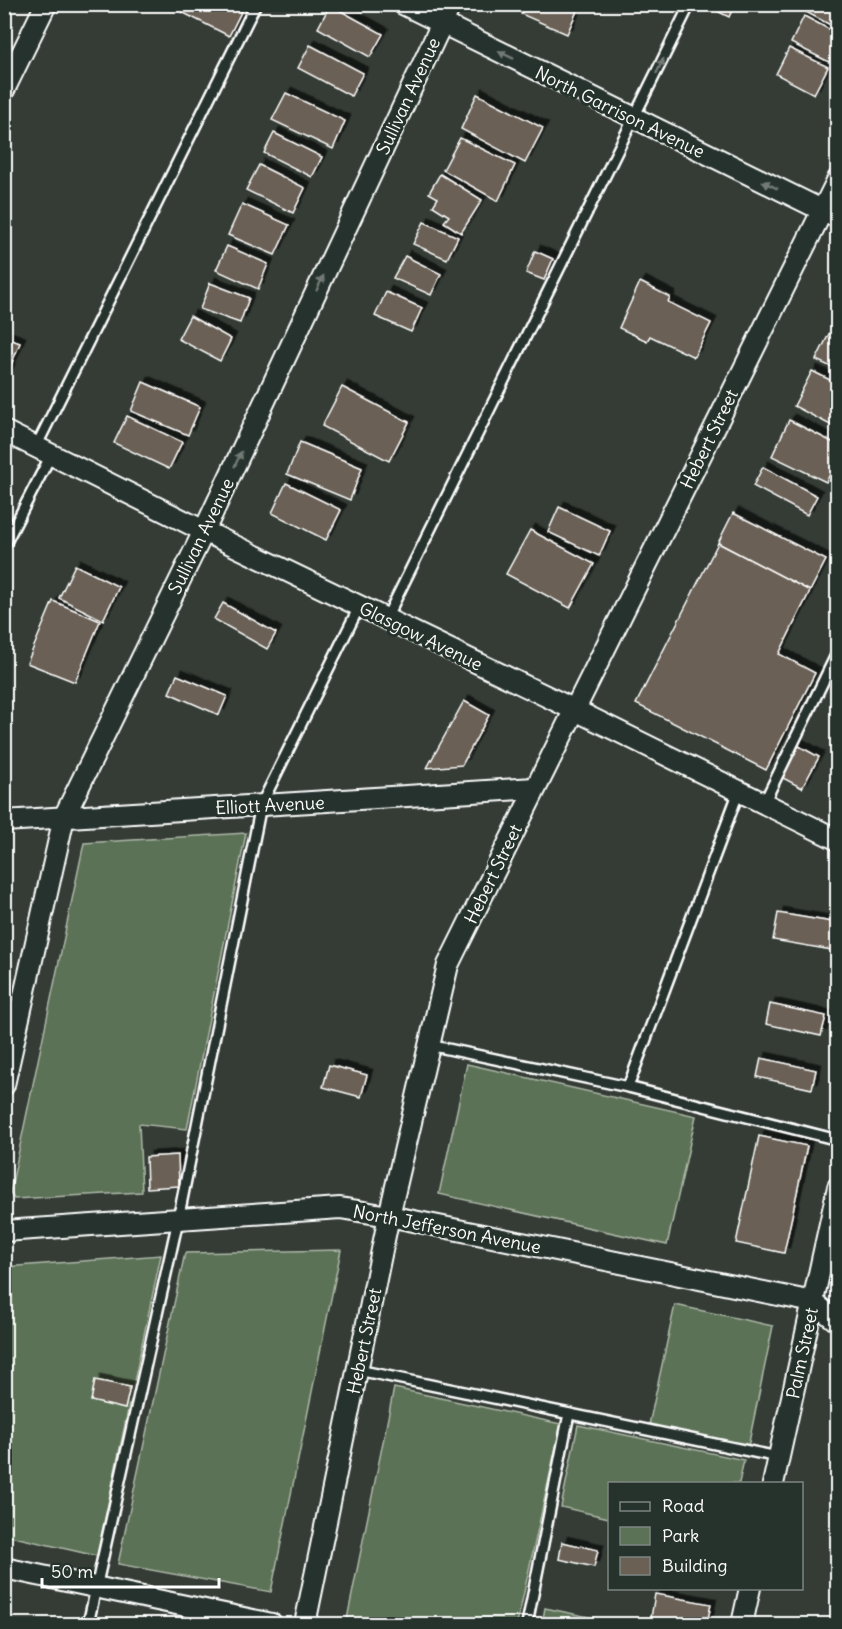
<svg xmlns="http://www.w3.org/2000/svg" width="842" height="1629" viewBox="0 0 842 1629" font-family="Delius,sans-serif">
<defs>
<filter id="shadow"><feDropShadow dx="5.5" dy="-5.5" stdDeviation="0" flood-color="#0009"/></filter>
</defs>
<rect width="100%" height="100%" fill="#343c35"/>
<filter id="ink" filterUnits="userSpaceOnUse"><feTurbulence type="fractalNoise" baseFrequency=".0167" numOctaves="2"/><feDisplacementMap in="SourceGraphic" scale="12" xChannelSelector="R" yChannelSelector="G"/><feConvolveMatrix kernelMatrix="1 2 1 2 8 2 1 2 1" color-interpolation-filters="sRGB"/></filter>
<g filter="url(#ink)">
<g fill="#5c7256" stroke="#aeb8aa" stroke-width="1.5">
<path d="M246 833 187 1129 139 1124 142 1192 14 1199 10 1193 84 843Z"/>
<path d="M467 1064 696 1116 667 1245 439 1194Z"/>
<path d="M341 1250 271 1592 118 1564 185 1253Z"/>
<path d="M161 1255 97 1556 5 1535V1267Z"/>
<path d="M675 1305 773 1326 748 1447 649 1425Z"/>
<path d="M394 1388 561 1424 517 1624H346Z"/>
<path d="M578 1425 744 1460 739 1483 610 1484 609 1518 561 1507Z"/>
<path d="M545 1608 623 1624H542Z"/>
</g>
<g fill="#6a6054" stroke="#fff" stroke-width="1.5" filter="url(#shadow)">
<path d="M166 4H245L229 36Z"/>
<path d="M526 4H580L567 34 521 14Z"/>
<path d="M707 4H735L729 17 707 6Z"/>
<path d="M810 4H838V29L806 12Z"/>
<path d="M330 5 383 34 370 57 318 28Z"/>
<path d="M804 16 838 34V46L829 62 791 43Z"/>
<path d="M310 45 363 73 351 96 298 68Z"/>
<path d="M789 48 828 67 814 94 776 74Z"/>
<path d="M286 93 345 121 333 149 272 120Z"/>
<path d="M477 94 543 128 525 163 461 129Z"/>
<path d="M274 133 322 157 312 177 264 153Z"/>
<path d="M460 138 515 165 498 201 443 170Z"/>
<path d="M259 165 305 188 293 213 246 190Z"/>
<path d="M440 174 482 200 461 233 444 222 449 216 433 206 438 198 429 193Z"/>
<path d="M242 204 289 225 275 255 228 235Z"/>
<path d="M424 222 458 237 447 259 413 244Z"/>
<path d="M227 246 268 264 258 289 216 270Z"/>
<path d="M535 251 553 259 544 280 526 273Z"/>
<path d="M405 256 441 274 431 295 393 278Z"/>
<path d="M640 282 670 297 668 302 711 323 694 357 650 336 647 341 619 328Z"/>
<path d="M210 283 249 298 240 323 200 309Z"/>
<path d="M386 292 422 308 411 332 375 316Z"/>
<path d="M190 316 231 339 220 361 178 339Z"/>
<path d="M833 326 838 328V370L816 360Z"/>
<path d="M4 337 20 343 4 382Z"/>
<path d="M812 371 838 384V429L794 406Z"/>
<path d="M143 382 200 407 188 435 131 411Z"/>
<path d="M342 387 409 422 389 461 322 426Z"/>
<path d="M127 416 182 442 169 469 114 443Z"/>
<path d="M789 420 838 445V459L826 482 772 456Z"/>
<path d="M300 442 362 468 350 500 287 474Z"/>
<path d="M763 467 817 496 807 515 753 486Z"/>
<path d="M286 483 341 510 326 540 272 513Z"/>
<path d="M559 507 610 531 599 556 548 532Z"/>
<path d="M733 513 826 560 810 591 718 543Z"/>
<path d="M530 530 594 564 570 608 506 574Z"/>
<path d="M718 543 810 591 779 654 815 673 766 770 636 704Z"/>
<path d="M75 565 119 587 103 620 59 598Z"/>
<path d="M53 601 100 621 75 682 27 663Z"/>
<path d="M223 603 276 633 267 649 214 619Z"/>
<path d="M177 675 227 696 219 715 169 693Z"/>
<path d="M464 701 489 715 462 765 427 768Z"/>
<path d="M797 745 819 757 802 788 781 777Z"/>
<path d="M778 913 838 923V951L773 940Z"/>
<path d="M770 1004 826 1016 821 1036 766 1024Z"/>
<path d="M761 1058 816 1070 812 1089 757 1077Z"/>
<path d="M329 1065 367 1075 361 1097 323 1087Z"/>
<path d="M759 1136 807 1146 784 1253 736 1243Z"/>
<path d="M178 1155 179 1186 147 1188 146 1157Z"/>
<path d="M95 1380 130 1387 125 1409 91 1401Z"/>
<path d="M562 1542 598 1550 594 1567 559 1559Z"/>
<path d="M655 1594 711 1604 707 1624H686L651 1618Z"/>
</g>
<g fill="none" stroke-linecap="round" stroke-linejoin="round">
<defs>
<g id="lane">
<path d="M36 447 256 4"/>
<path d="M4 546 51 455"/>
<path d="M386 619 690 4"/>
<path d="M764 803 838 651"/>
<path d="M429 1045 628 1087 838 1140"/>
<path d="M628 1087 739 791"/>
<path d="M358 1370 778 1457"/>
<path d="M88 1624 178 1220 261 805 359 607"/>
<path d="M527 1624 569 1414"/>
</g>
<g id="street">
<path d="M403 4 838 218"/>
<path d="M4 90 46 4"/>
<path d="M4 431 204 531 575 710 838 840"/>
<path d="M4 821 535 788"/>
<path d="M4 1085 64 817 204 531 451 4"/>
<path d="M4 1231 340 1208 389 1216 813 1302 838 1322"/>
<path d="M773 1484 838 1187"/>
<path d="M4 1568 272 1624"/>
<path d="M305 1624 389 1216 448 965 838 179"/>
<path d="M742 1624 750 1588"/>
</g>
</defs>
<use href="#lane" stroke="#fff" stroke-width="14"/>
<use href="#street" stroke="#fff" stroke-width="24"/>
<use href="#lane" stroke="#26332d" stroke-width="9"/>
<use href="#street" stroke="#26332d" stroke-width="20"/>
</g>
<defs><path id="oneway-solid" d="M-6-.8H1V-3.2L6.5 0L1 3.2V.8H-6Z" transform="scale(1.5)"/></defs>
<g fill="#727a76">
<use href="#oneway-solid" transform="translate(506 55) rotate(-154)"/>
<use href="#oneway-solid" transform="translate(660 66) rotate(-64)"/>
<use href="#oneway-solid" transform="translate(770 185) rotate(-154)"/>
<use href="#oneway-solid" transform="translate(320 283) rotate(-65)"/>
<use href="#oneway-solid" transform="translate(238 459) rotate(-65)"/>
</g>
</g>
<g text-anchor="middle" dominant-baseline="central" stroke-width="6" stroke-linejoin="round" paint-order="stroke">
<g font-size="18" fill="#fff" stroke="#26332d">
<text transform="translate(408 96) rotate(-65)">Sullivan Avenue</text>
<text transform="translate(620 112) rotate(26)">North Garrison Avenue</text>
<text transform="translate(709 439) rotate(-64)">Hebert Street</text>
<text transform="translate(201 536) rotate(-64)">Sullivan Avenue</text>
<text transform="translate(421 636) rotate(26)">Glasgow Avenue</text>
<text transform="translate(270 805) rotate(-3)">Elliott Avenue</text>
<text transform="translate(493 874) rotate(-64)">Hebert Street</text>
<text transform="translate(447 1229) rotate(11)">North Jefferson Avenue</text>
<text transform="translate(364 1341) rotate(-78)">Hebert Street</text>
<text transform="translate(802 1353) rotate(-78)">Palm Street</text>
</g>
</g>
<rect width="842" height="1629" fill="none" stroke="#26332d" stroke-width="24"/>
<rect x="12" y="12" width="818" height="1605" fill="none" stroke="#fff" stroke-width="2" filter="url(#ink)"/>
<rect x="608" y="1482" width="195" height="108" fill="#26332d" stroke="#7d8581" stroke-width="1.5"/>
<rect x="620" y="1502" width="30" height="9" fill="#26332d" stroke="#7d8581" stroke-width="1.5"/>
<text x="662" y="1512" font-size="18" fill="#ffffff">Road</text>
<rect x="620" y="1527" width="30" height="18" fill="#5c7256" stroke="#7d8581" stroke-width="1.5"/>
<text x="662" y="1542" font-size="18" fill="#ffffff">Park</text>
<rect x="620" y="1557" width="30" height="18" fill="#6a6054" stroke="#7d8581" stroke-width="1.5"/>
<text x="662" y="1572" font-size="18" fill="#ffffff">Building</text>
<path d="M42 1578v9h177v-9" fill="none" stroke="#ffffff" stroke-width="3"/>
<text x="51" y="1578" font-size="18" fill="#ffffff" stroke="#26332d" stroke-width="4.5" paint-order="stroke">50 m</text>
</svg>
